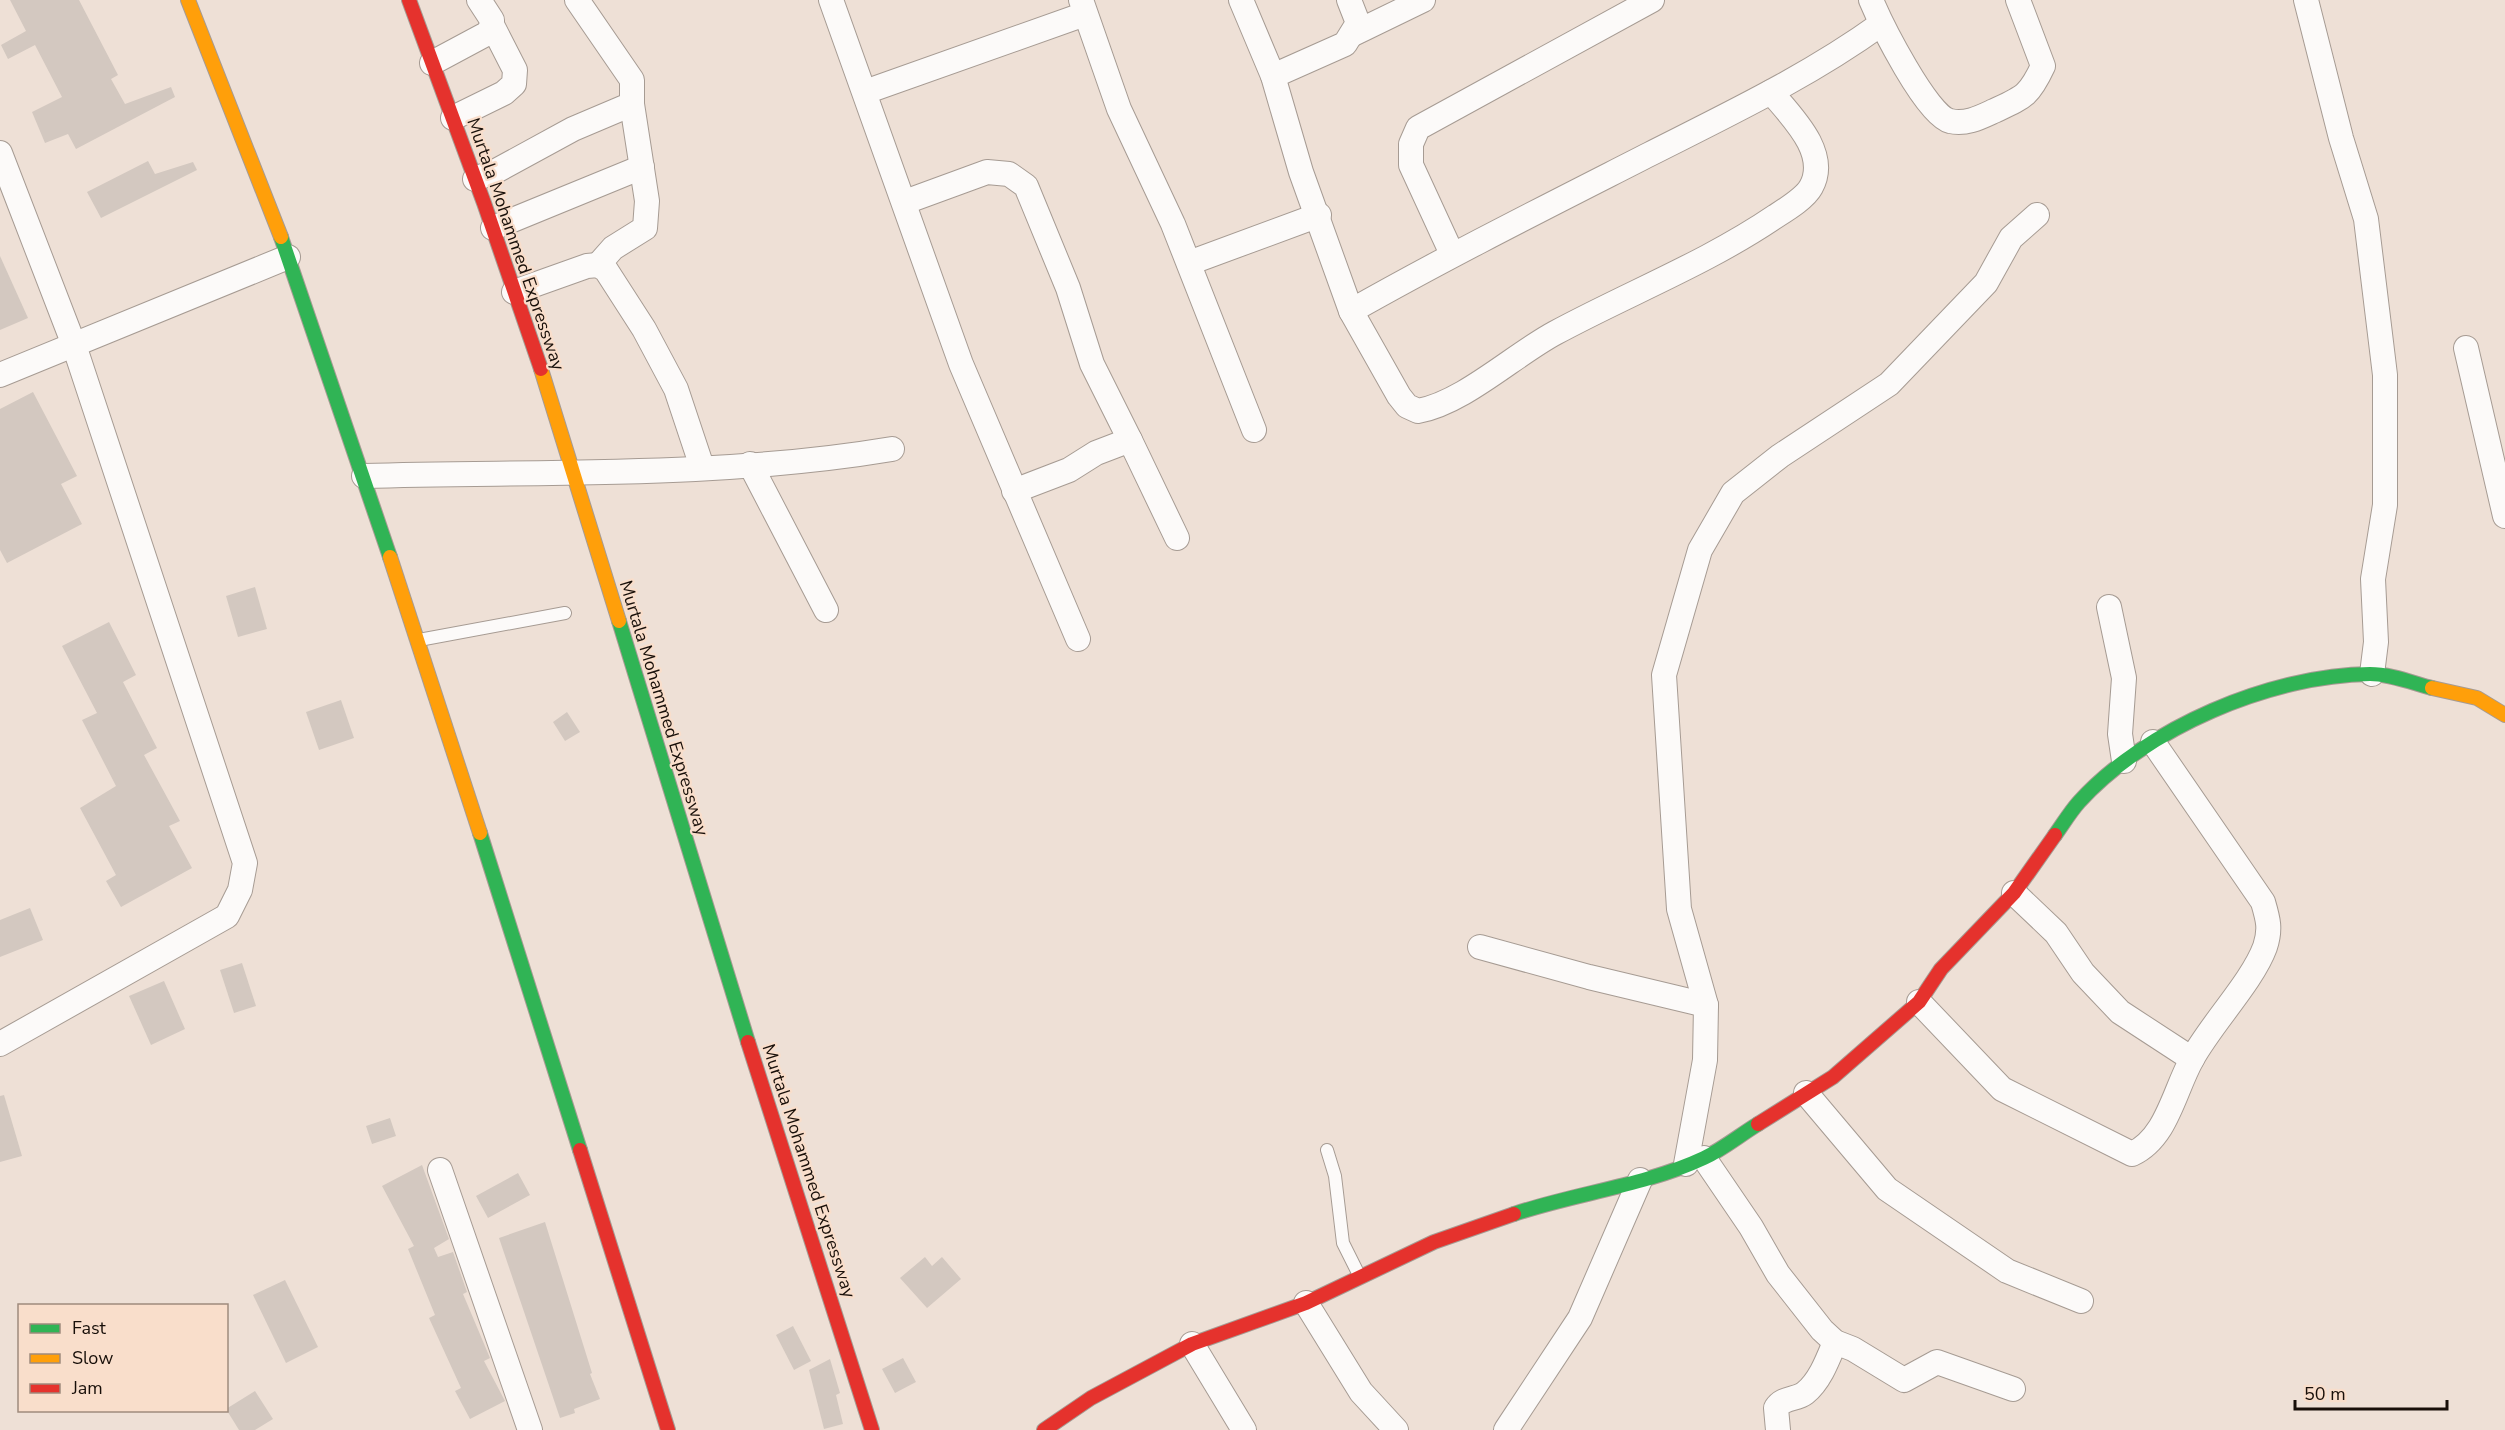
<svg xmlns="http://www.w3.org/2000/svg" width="2505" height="1430" viewBox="0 0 2505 1430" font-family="'Nunito Sans',sans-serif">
<rect width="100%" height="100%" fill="#eee0d6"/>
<g fill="#d3c8c0">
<path d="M10 0H79L118 75 111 79 125 104 171 87 175 97 76 149 68 134 45 143 32 112 62 97 35 45 8 59 1 45 26 31Z"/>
<path d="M148 161 155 174 193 162 197 170 101 218 87 192Z"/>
<path d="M0 256 28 318 0 330Z"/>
<path d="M33 392 77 476 61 484 82 524 7 563 0 550V409Z"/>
<path d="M255 587 267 629 238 637 226 596Z"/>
<path d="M109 622 136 675 123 682 157 748 144 755 180 821 169 826 192 868 121 907 106 881 116 875 80 808 116 786 82 720 97 713 62 646Z"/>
<path d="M341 700 354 738 319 750 306 712Z"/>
<path d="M567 712 580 732 565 741 553 722Z"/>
<path d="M30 908 43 940 0 957V920Z"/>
<path d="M242 963 256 1006 234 1013 220 970Z"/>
<path d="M164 981 185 1029 151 1045 129 996Z"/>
<path d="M4 1095 22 1156 0 1162V1096Z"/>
<path d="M390 1118 396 1136 372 1144 366 1126Z"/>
<path d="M422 1165 449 1239 434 1248 438 1257 453 1252 467 1292 463 1294 490 1358 484 1361 505 1401 470 1419 455 1391 461 1388 429 1318 435 1315 408 1249 414 1246 382 1186Z"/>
<path d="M518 1173 530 1195 488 1218 476 1196Z"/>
<path d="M545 1222 592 1373 590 1374 600 1399 574 1409 575 1413 560 1418 499 1238Z"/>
<path d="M925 1257 932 1266 942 1257 961 1279 927 1308 900 1278Z"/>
<path d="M285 1280 318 1347 286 1363 253 1295Z"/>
<path d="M793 1326 811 1361 794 1370 776 1335Z"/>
<path d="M903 1358 916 1382 895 1393 882 1369Z"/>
<path d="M830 1359 840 1393 836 1395 843 1424 824 1429 809 1370Z"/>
<path d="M255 1391 273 1419 255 1430H239L226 1409Z"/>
</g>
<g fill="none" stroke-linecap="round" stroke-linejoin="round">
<defs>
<g id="lane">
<path d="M419 640 565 613"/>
<path d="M1327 1150 1335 1176 1343 1243 1360 1277"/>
</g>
<g id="street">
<path d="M577 0 632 80V104L647 201 645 228 613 248 598 265"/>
<path d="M831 0 961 364 1078 639"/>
<path d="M1081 0 1119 109 1173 224 1254 430"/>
<path d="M1241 0 1273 76 1301 172 1351 311 1399 396 1407 406 1418 411C1463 403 1514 355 1555 333 1629 293 1707 263 1776 216 1787 209 1805 198 1811 187 1830 153 1791 116 1771 92"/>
<path d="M1871 0C1881 24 1927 116 1950 121 1966 125 1981 117 1994 111 2024 97 2029 96 2043 66L2018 0"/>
<path d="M2306 0 2341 138 2366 219 2385 375V505L2373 579 2376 642 2372 674"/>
<path d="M1353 34 1423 0"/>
<path d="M432 63 488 33 492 25"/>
<path d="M1273 76 1345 44 1358 23 1349 0"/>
<path d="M865 92 1085 14"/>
<path d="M453 118 504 93 514 84 515 70 492 25V20L479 0"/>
<path d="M0 153 74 345 245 863 240 890 227 916 0 1044"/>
<path d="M475 179 496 171 573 129 632 104"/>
<path d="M905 202 987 172 1009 174 1026 186 1068 288 1092 364 1130 440 1096 453 1069 470 1014 491"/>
<path d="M493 228 642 167"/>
<path d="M1452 254 1411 165V144L1418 128 1652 0"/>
<path d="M1189 263 1319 215"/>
<path d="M514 292 587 266 598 265 606 270 644 329 676 389 702 467"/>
<path d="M1351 311C1450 255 1550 205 1650 154 1729 114 1809 76 1881 24"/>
<path d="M2466 348 2505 516"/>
<path d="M0 375 288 257"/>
<path d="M1130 440 1177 538"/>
<path d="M750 464 826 610"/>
<path d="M364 476C539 471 719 478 892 449"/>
<path d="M2109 607 2124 678 2120 734 2124 761"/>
<path d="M2014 893 2056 933 2083 973 2120 1012 2192 1059"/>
<path d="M1480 947 1589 977 1706 1005"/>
<path d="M1919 1002 2002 1089 2132 1154C2167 1138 2174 1091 2192 1059 2211 1024 2252 982 2265 947 2271 929 2268 919 2263 902L2153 742"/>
<path d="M1806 1093 1887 1189 2007 1271 2081 1301"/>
<path d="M1704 1158 1751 1227 1778 1274 1822 1330 1835 1342 1853 1349 1904 1380 1937 1362 2013 1389"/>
<path d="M1686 1164 1705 1060 1706 1005 1679 909 1664 675 1700 550 1733 493 1780 456 1889 384 1986 283 2011 238 2037 215"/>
<path d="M440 1170 530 1430"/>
<path d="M1306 1303 1361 1392 1396 1430"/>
<path d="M1192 1344 1244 1430"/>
<path d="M1506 1430 1580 1318 1640 1180"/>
<path d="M1778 1430 1776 1408C1783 1397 1796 1400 1805 1393 1820 1381 1828 1359 1835 1342"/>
</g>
<g id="fast">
<path d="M281 237 390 557"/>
<path d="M619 621 748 1042"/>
<path d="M480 833 580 1150"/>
<path d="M2055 835C2063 824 2070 812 2079 802 2146 728 2271 675 2370 674 2390 674 2413 683 2432 688"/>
<path d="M1514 1214C1576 1193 1644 1186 1704 1158 1723 1149 1740 1135 1758 1124"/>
</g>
<g id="slow">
<path d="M188 0 281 237"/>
<path d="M541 369 619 621"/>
<path d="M390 557 480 833"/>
<path d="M2432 688 2477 698 2505 715"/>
</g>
<g id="jam">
<path d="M409 0 484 203 541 369"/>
<path d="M748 1042 872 1430"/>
<path d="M1758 1124 1833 1077 1919 1002 1941 969 2014 893 2055 835"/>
<path d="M580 1150 668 1430"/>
<path d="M1044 1430 1091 1398 1192 1344 1306 1303 1434 1242 1514 1214"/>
</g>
</defs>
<use href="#lane" stroke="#a69b93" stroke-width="14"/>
<use href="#street" stroke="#a69b93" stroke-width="26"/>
<use href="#fast" stroke="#a69b93" stroke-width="16"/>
<use href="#slow" stroke="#a69b93" stroke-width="16"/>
<use href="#jam" stroke="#a69b93" stroke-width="16"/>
<use href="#lane" stroke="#fcfaf9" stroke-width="12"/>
<use href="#street" stroke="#fcfaf9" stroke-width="24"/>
<use href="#fast" stroke="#30b455" stroke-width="14"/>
<use href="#slow" stroke="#ff9f0a" stroke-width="14"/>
<use href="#jam" stroke="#e5322d" stroke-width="14"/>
</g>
<g text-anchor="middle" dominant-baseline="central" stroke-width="4.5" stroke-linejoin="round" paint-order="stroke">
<g font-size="18" fill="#180f09" stroke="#f9decb">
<text transform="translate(516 244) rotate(71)">Murtala Mohammed Expressway</text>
<text transform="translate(664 708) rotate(73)">Murtala Mohammed Expressway</text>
<text transform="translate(809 1171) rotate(72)">Murtala Mohammed Expressway</text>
</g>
</g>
<rect x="18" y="1304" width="210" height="108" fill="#f9decb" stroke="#9f8b7d" stroke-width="1.5"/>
<rect x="30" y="1324" width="30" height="9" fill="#30b455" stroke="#9f8b7d" stroke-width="1.5"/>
<text x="72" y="1334" font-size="18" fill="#180f09">Fast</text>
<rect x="30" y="1354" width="30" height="9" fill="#ff9f0a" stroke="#9f8b7d" stroke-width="1.5"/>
<text x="72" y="1364" font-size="18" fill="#180f09">Slow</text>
<rect x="30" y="1384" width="30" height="9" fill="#e5322d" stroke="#9f8b7d" stroke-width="1.5"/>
<text x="72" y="1394" font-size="18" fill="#180f09">Jam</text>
<path d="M2295 1400v9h152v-9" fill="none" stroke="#180f09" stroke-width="3"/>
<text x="2304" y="1400" font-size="18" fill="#180f09" stroke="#f9decb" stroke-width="4.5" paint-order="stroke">50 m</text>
</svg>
